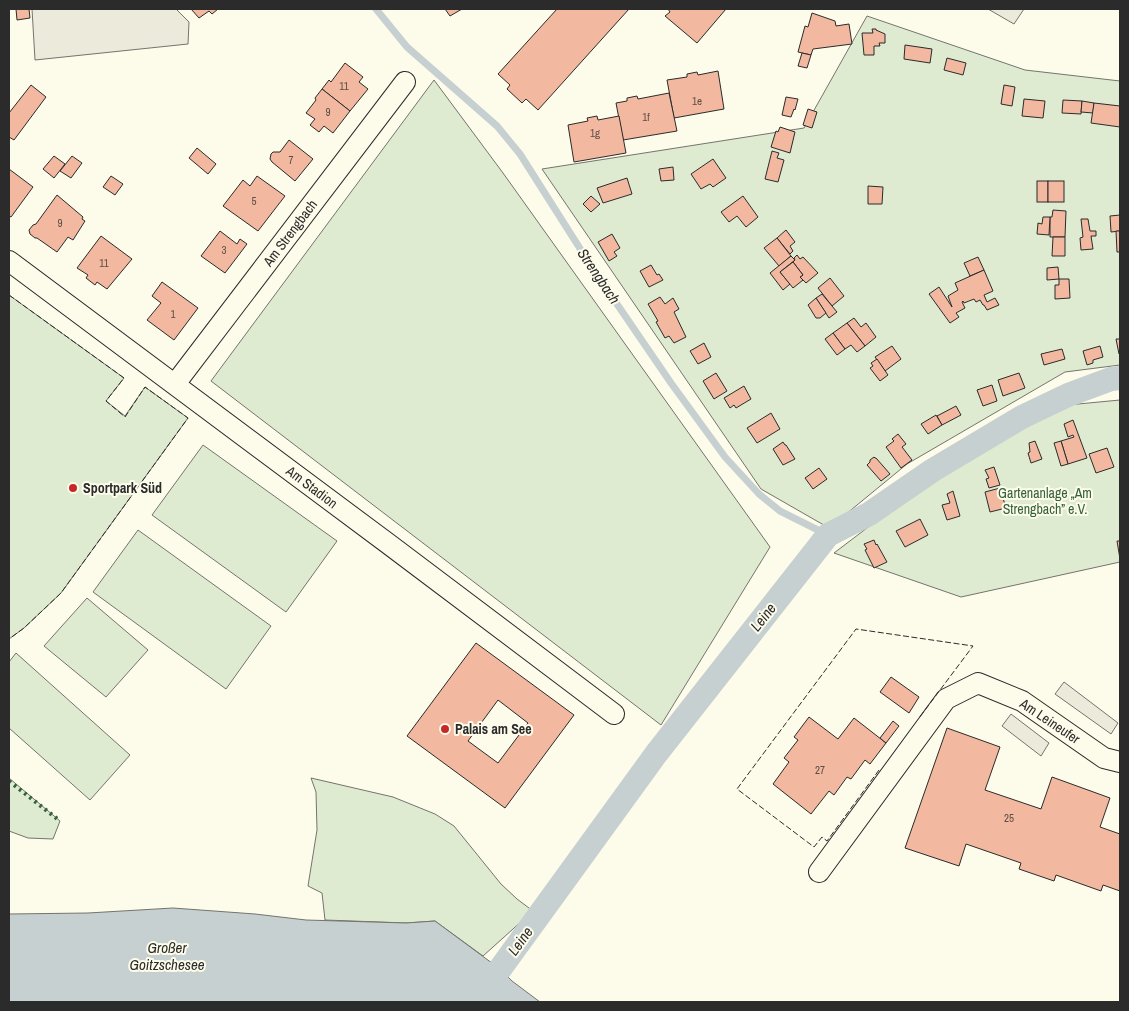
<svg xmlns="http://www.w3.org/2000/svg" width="1129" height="1011" viewBox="0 0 1129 1011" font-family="'Archivo Narrow',sans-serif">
<rect width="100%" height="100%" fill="#fdfbea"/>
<g fill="#deebd1" stroke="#74746e">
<path d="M867 16 1025 70 1120 81V365L1065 372 907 464 829 528 761 489 542 169 804 128Z"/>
<path d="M434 80 503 173 770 547 661 725 211 381Z"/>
<path d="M9 295 124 378 106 401 125 416 145 387 188 418 61 593 24 628 9 639Z"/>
<path d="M1120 400V562L961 597 834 553 917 490 1057 406Z"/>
<path d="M203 445 337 541 286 612 152 515Z"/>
<path d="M138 530 271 626 226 689 93 592Z"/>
<path d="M87 598 148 650 106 697 44 646Z"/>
<path d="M16 653 130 755 90 800 9 728V662Z"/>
<path d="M9 778 60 821 53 839 28 838 9 831Z"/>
<path d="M311 778 393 797 435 814 454 826 501 884 517 899 533 911 483 956 435 921 406 923 325 920 322 893 308 886 317 830 316 792Z"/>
</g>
<g fill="#eceadb" stroke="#74746e">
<path d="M32 9H176L189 22 188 44 35 60Z"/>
<path d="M988 9H1024L1014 24Z"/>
<path d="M1064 682 1118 723 1111 734 1055 694Z"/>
<path d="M1011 714 1049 743 1041 756 1002 726Z"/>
</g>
<path fill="#c7d0d0" stroke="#74746e" d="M173 908 255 914 306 920 406 923 435 921 500 969 512 981 540 1002H9V914L88 913Z"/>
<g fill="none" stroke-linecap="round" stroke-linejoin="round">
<path stroke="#c7d0d0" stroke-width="7" d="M376 9 407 47 497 126 520 154 593 269 671 383 725 457 759 494 780 511 828 535"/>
<path stroke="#c7d0d0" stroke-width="24" d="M500 969 656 754 828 535 869 514 933 470 1022 417 1068 395 1111 379 1120 378"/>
</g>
<g fill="#f2b8a0" stroke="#2b2b2b" fill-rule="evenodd">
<path d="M16 9H29L30 18 17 20Z"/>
<path d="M191 9H218L212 14 209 11 199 18Z"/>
<path d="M445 9H462L450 16Z"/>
<path d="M557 9H629L538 110 526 99 522 103 507 89 510 85 498 74Z"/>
<path d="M668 9H726L697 43 665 16 670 12Z"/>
<path d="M812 13 835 21 836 26 849 24 852 44 813 49 811 55 798 52 805 26 808 27Z"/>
<path d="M872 29H876V30L885 34V43H879L880 46H874V55H864L862 33H873Z"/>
<path d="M905 45 932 49 930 63 904 59Z"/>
<path d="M802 53 811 55 807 68 798 66Z"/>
<path d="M947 58 966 63 963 75 944 70Z"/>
<path d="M345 63 363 77 359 82 368 89 350 111 322 89 329 80 331 82Z"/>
<path d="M718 71 724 109 674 118 667 80 687 77V74L697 72 698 75Z"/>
<path d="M31 85 46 97 14 140 9 137V113Z"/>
<path d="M1004 85 1015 87 1012 106 1001 104Z"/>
<path d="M322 89 350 111 333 133 324 126 319 132 310 125 315 119 306 113 316 100 315 98Z"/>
<path d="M669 93 677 131 623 140 616 103 627 101V98L637 96 638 99Z"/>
<path d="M786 97 798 99 795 110 794 109 791 117 782 115Z"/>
<path d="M1024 99 1045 101 1043 118 1022 116Z"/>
<path d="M1063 100 1082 101 1081 114 1062 113Z"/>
<path d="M1082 101 1094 103 1093 113 1081 112Z"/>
<path d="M1094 103 1120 106V127L1091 123Z"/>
<path d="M808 109 817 112 812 128 803 125Z"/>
<path d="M597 116 598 120 619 116 626 153 574 162 568 125 588 121 587 118Z"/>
<path d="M780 127 795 132 790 153 771 147 776 131 778 132Z"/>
<path d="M289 140 313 159 295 181 272 162 270 159 271 154 273 152H280Z"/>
<path d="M197 148 216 164 208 174 189 158Z"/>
<path d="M772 151 779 153 777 158 784 160 778 182 765 179Z"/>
<path d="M54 156 65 164 54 178 43 169Z"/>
<path d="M72 156 82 163 71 178 60 171Z"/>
<path d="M713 159 726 178 713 187 710 184 701 189 691 174Z"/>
<path d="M673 167 674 180 661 181 659 169Z"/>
<path d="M9 169 33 187 11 217 9 216Z"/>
<path d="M111 176 123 184 115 195 103 187Z"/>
<path d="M257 176 285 196 258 231 223 206 243 180 250 186Z"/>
<path d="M627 178 632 194 603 203 597 188Z"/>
<rect x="1037" y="181" width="11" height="21"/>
<rect x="1048" y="181" width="16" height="21"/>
<path d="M868 186 883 187 882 204H868Z"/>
<path d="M57 195 83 217 82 219 85 221 73 240 68 237 57 252 37 238H35L30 234 29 230 33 225 36 224Z"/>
<path d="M591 196 600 204 591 212 583 204Z"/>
<path d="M743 196 758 217 746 227 737 216 729 222 721 212Z"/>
<path d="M1053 210 1066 211 1065 237H1050V217H1052Z"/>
<path d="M1120 215V231L1111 232 1110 216Z"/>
<path d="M1043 217H1050L1049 235 1037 234 1038 223 1042 224Z"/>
<path d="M1081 219H1088L1090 231H1096V236H1091L1093 249 1081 250 1080 238 1083 237Z"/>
<path d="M786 230 795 242 790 246 793 251 790 254 777 238Z"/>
<path d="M220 231 237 244 240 239 247 244 225 273 201 256Z"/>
<path d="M1116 231H1120V252H1117Z"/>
<path d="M612 234 620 248 614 252 617 256 609 261 598 242Z"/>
<path d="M101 236 132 259 107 289 97 282 95 285 86 278 88 275 77 268Z"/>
<path d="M1053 237H1065V256H1052Z"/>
<path d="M777 238 791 256 779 266 764 248Z"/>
<path d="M797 255 800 259 803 257 818 273 806 283 800 277 803 275 793 262 795 260 794 258Z"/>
<path d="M791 256 795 260 780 272 790 284 783 290 770 273Z"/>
<path d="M978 257 984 270 970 276 964 263Z"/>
<path d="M793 262 803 275 800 277 803 280 793 288 780 272Z"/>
<path d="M651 265 657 275 659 274 663 280 649 287 640 271Z"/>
<path d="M1058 267 1059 279 1047 280V268Z"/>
<path d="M984 270 993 291 984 295 987 302 995 298 999 305 987 310 984 305H983L980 300 976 302 974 299 964 303 963 301 962 302 965 308 956 313 959 317 950 323 929 294 939 287 952 307 948 296 958 290 955 283Z"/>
<path d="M830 278 844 296 832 306 818 288Z"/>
<path d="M1059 279H1069L1070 298 1055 299V285H1059Z"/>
<path d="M162 282 198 308 174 340 147 320 161 303 152 296Z"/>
<path d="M822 294 837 312 829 318 816 298Z"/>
<path d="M660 297 665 304 673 298 679 309 674 312 686 337 674 343 669 336 665 338 656 322 658 321 648 304Z"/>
<path d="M816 298 826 313 820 318H816L808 305Z"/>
<path d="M854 318 861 327 866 323 876 337 865 346 847 323Z"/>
<path d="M847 323 865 346 857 352 851 345 845 349 833 333Z"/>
<path d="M833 333 845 349 837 355 825 339Z"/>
<path d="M1116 339H1120V354H1119Z"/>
<path d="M704 343 711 357 698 364 690 351Z"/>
<path d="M892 346 901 359 885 371 875 357Z"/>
<path d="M1100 346 1103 357 1093 360V363L1087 365 1083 351Z"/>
<path d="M1062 349 1065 359 1044 365 1041 354Z"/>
<path d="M877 359 888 375 880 381 870 368 873 366 871 363Z"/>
<path d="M716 373 727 391 714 399 703 381Z"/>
<path d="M1019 373 1025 388 1003 396 998 380Z"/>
<path d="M992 385 997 401 983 406 977 390Z"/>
<path d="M744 386 751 399 736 408 734 405 730 408 724 398Z"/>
<path d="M956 406 961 415 942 425 937 416Z"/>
<path d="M771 413 780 429 757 443 747 428Z"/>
<path d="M936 415 942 425 928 434 921 424Z"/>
<path d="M1073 420 1087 458 1068 464 1061 441 1074 437 1073 435 1068 437 1064 424Z"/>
<path d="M898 434 906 444 902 447 912 460 901 468 886 447 894 441 892 439Z"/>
<path d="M1035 441 1042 459 1031 463 1028 453 1030 452 1029 443Z"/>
<path d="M1061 441 1068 464 1061 466 1054 443Z"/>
<path d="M783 442 785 445H786L795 459 783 465 773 449Z"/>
<path d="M1107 448 1114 467 1096 473 1089 454Z"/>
<path d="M874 457 875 458H876L890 474 881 481 867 465 870 462V460Z"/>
<path d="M994 467 1000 485 989 488 986 479 989 478 985 470Z"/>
<path d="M819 468 827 479 813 489 805 478Z"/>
<path d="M1000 488 1006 508 990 512 985 492Z"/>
<path d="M953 491 960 516 947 520 942 505 950 503 947 494Z"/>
<path d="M920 519 928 535 905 547 896 531Z"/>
<path d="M874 540 876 545 877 544 887 562 874 568 865 550 867 549 864 544Z"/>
<path d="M1117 541H1120V559Z"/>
<path d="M476 643 574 715 505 808 407 736ZM498 700 528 723 498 763 468 741Z"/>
<path d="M891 677 919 697 909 713 880 692Z"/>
<path d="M809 717 838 739 854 718 886 743 870 764 865 760 851 779 847 777 834 795 829 791 811 814 773 784 789 762 784 758 798 740 794 737Z"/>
<path d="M893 721 899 726 886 743 880 738Z"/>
<path d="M947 728 1000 747 985 790 1041 809 1052 777 1110 798 1100 827 1120 834V891L1103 885 1101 891 1056 875 1054 881 1019 869 1021 863 966 844 959 866 905 848Z"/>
</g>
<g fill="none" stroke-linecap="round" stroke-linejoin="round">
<defs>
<g id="street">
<path d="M9 261C212 411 413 562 614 714"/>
<path d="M175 384 405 82"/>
<path d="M819 872 946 699 978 683 1022 701 1104 758 1120 762"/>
</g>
</defs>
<use href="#street" stroke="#2b2b2b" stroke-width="22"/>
<use href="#street" stroke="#fdfbea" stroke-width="20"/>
<path stroke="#34623c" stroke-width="4" stroke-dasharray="2.5 4" stroke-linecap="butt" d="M9 781 60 821"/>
<g stroke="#2b2b2b" stroke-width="1" stroke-dasharray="6 2.5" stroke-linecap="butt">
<path d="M9 295 124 378 106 401 125 417 145 387 188 418 61 593 24 628 9 639"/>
<path d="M879 770 827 841 822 837 814 847 737 789 856 629 973 646 919 718"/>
</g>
</g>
<g fill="#c62828" stroke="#fdfbea" stroke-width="2">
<circle cx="73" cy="488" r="5"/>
<circle cx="445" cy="729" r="5"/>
</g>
<g text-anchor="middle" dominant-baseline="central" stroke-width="4" stroke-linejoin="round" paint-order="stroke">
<g font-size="11" fill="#5d4e48">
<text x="344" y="86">11</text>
<text x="697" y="101">1e</text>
<text x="328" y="112">9</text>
<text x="646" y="117">1f</text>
<text x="595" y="133">1g</text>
<text x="291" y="160">7</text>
<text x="254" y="201">5</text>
<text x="60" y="223">9</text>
<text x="224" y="250">3</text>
<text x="104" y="263">11</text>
<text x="173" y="314">1</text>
<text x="820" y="770">27</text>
<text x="1009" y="818">25</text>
</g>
<g font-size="14" fill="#2b2b2b" stroke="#fdfbea">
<text transform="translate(290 233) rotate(-53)">Am Strengbach</text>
<text transform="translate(312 487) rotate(37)">Am Stadion</text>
<text transform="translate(1050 721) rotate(34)">Am Leineufer</text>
</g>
<g font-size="14" font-weight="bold" fill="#2b2b2b" stroke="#fdfbea" text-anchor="start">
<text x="83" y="488">Sportpark Süd</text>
<text x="455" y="729">Palais am See</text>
</g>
<g font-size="14" fill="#34623c" stroke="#fdfbea">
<text x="1045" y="493">Gartenanlage „Am<tspan x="1045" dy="16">Strengbach” e.V.</tspan></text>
</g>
<g font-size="15" font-style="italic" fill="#2b2b2b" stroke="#fdfbea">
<text transform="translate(599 276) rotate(56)">Strengbach</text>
<text transform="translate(763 617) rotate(-52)">Leine</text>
<text transform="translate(520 941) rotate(-54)">Leine</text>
<text x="167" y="947">Großer<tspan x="167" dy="17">Goitzschesee</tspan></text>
</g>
</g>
<rect width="1129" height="1011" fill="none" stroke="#2b2b2b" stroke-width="20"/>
</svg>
